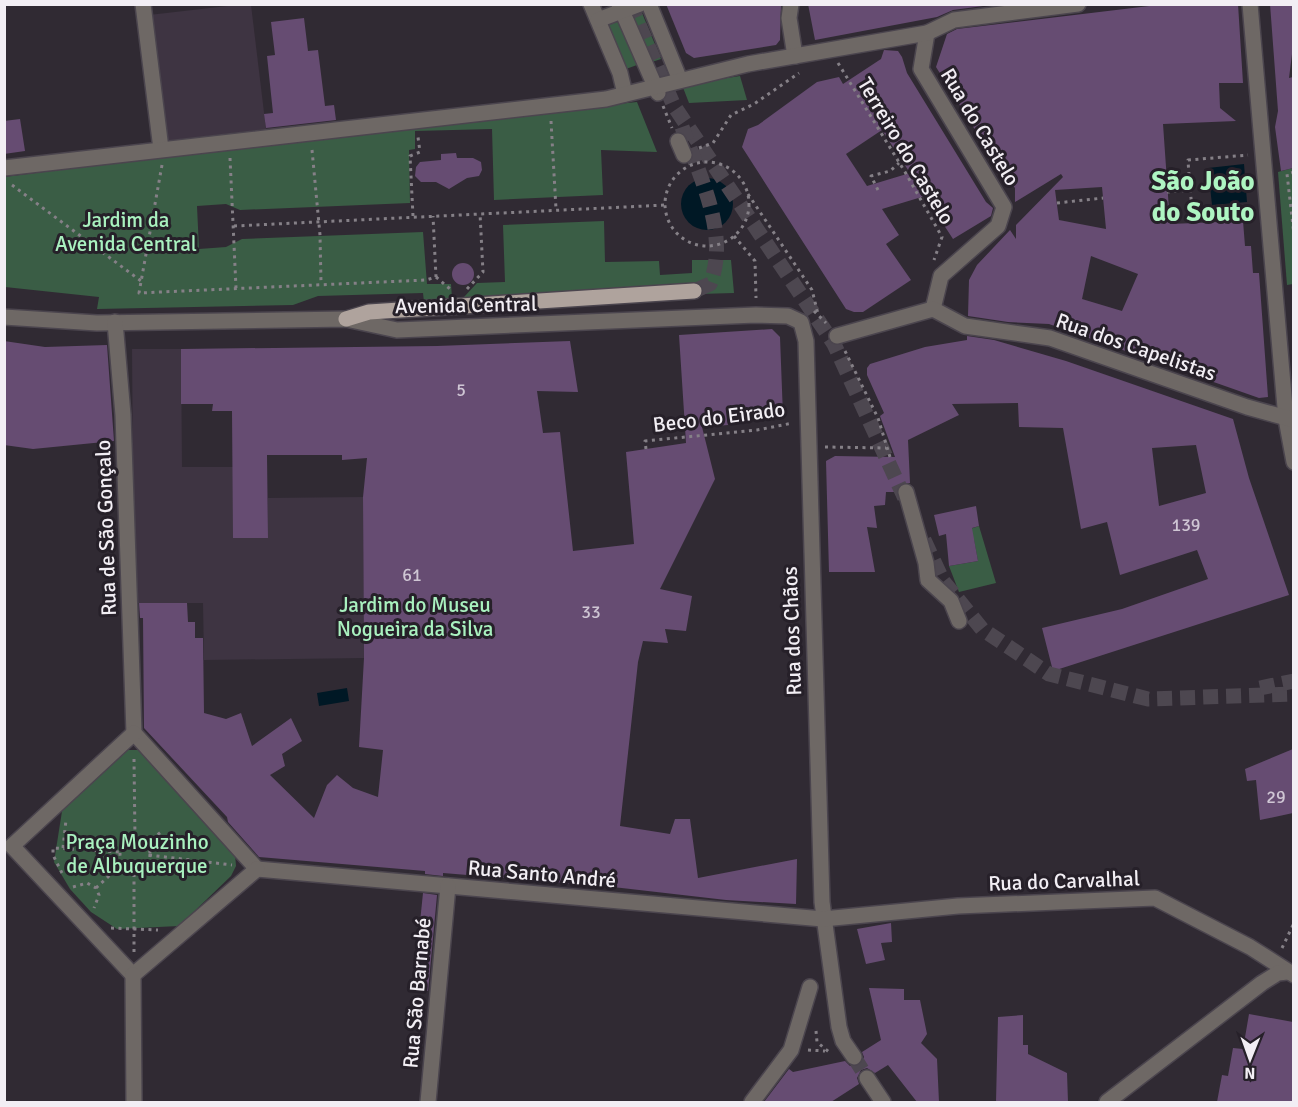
<svg xmlns="http://www.w3.org/2000/svg" width="1298" height="1107" viewBox="0 0 1298 1107" font-family="Signika,sans-serif">
<rect width="100%" height="100%" fill="#302a33"/>
<g fill="#3e3442">
<path d="M236 5H251L266 129 164 141 149 15Z"/>
<path d="M132 349H181L182 467H233L268 538V498L363 497 364 658 204 660 203 603H134Z"/>
</g>
<g fill="#3a5d45">
<path d="M640 8 661 59 649 63 630 12Z"/>
<path d="M616 17 637 65 626 69 604 22Z"/>
<path d="M740 76 747 100 689 103 682 85Z"/>
<path d="M637 102 657 152 601 150 603 195 494 200 492 129 415 131V149L409 150 410 203 240 210 226 204 197 206 199 249 226 247 242 239 423 232 427 284H451L452 298 464 297 477 283 505 282 503 225 604 221 605 262 659 261 660 275 692 273V260H731L734 293 424 302 423 293 318 296 293 305 97 309 99 297 5 287 4 177 401 126Z"/>
<path d="M1293 168V284L1287 285 1278 172Z"/>
<path d="M979 526 996 583 959 592 949 566 978 561 974 540 964 531Z"/>
<path d="M125 750H142L235 854 236 866 231 876 179 926 117 929 91 912 70 889 54 862 63 805Z"/>
</g>
<g fill="#001825">
<path d="M1244 164 1247 202 1212 205 1208 168Z"/>
<circle cx="707" cy="204" r="26"/>
<path d="M347 688 349 701 319 706 317 693Z"/>
</g>
<g fill="#664c72" fill-rule="evenodd">
<path d="M666 4H781L780 40 776 45 694 58 686 53Z"/>
<path d="M808 4H998L953 10 937 17 815 40Z"/>
<path d="M1166 4H1238L1243 83H1219L1220 108 1236 121 1163 124 1170 224 1243 221 1245 246H1251L1253 273H1259L1268 397 1259 398 1049 324 1008 322 968 316 969 280 977 265 1010 230 1016 239V225L1063 177 1061 174 1015 202V188L1000 170 936 67 947 34 957 29ZM1102 187 1106 229 1059 220 1055 190ZM1091 256 1138 274 1122 311 1082 299Z"/>
<path d="M1270 4H1293V46L1289 78 1293 77V168L1281 171 1275 127 1278 111Z"/>
<path d="M304 18 308 51 318 50 325 106 334 105 336 120 266 128 264 114 273 113 267 56 275 55 271 22Z"/>
<path d="M884 50 898 51 902 57 907 73 986 202 993 208 991 216 953 239 925 196 882 209 899 235 886 244 911 280 863 312H854L846 309 742 147 748 129 758 125 817 82 839 77 843 84 881 59ZM882 130 910 173 867 186 846 154Z"/>
<path d="M20 119 25 151 4 154V121Z"/>
<path d="M456 153 457 158H473L481 162 482 170 479 176 467 178 449 189 436 182H421L415 176 416 167 420 162 441 160V154Z"/>
<circle cx="463" cy="274" r="11"/>
<path d="M772 329 780 337 783 416 727 418 728 425 702 427 715 479 660 589 692 596 686 631 665 629 668 643 643 641 638 662 620 826 670 834 675 819H690L698 878 797 859 796 904 726 900 613 887 443 873V876L425 874V871L259 857 228 822 227 817 144 728 143 618H140L139 603H187L188 622H195V638H203L204 713 226 719 241 713 252 746 291 718 302 741 282 754 285 766 270 775 314 818 327 785 337 775 353 788 378 797 383 750 359 747 364 658 363 497 367 458 342 460V455H267L268 538H233L232 411H212L213 404H181V349L437 346 570 341 578 392 537 391 543 433 560 432 573 551 634 544 626 452 686 443 679 335Z"/>
<path d="M967 336 994 340 1066 361 1233 419 1249 478 1289 595 1053 671 1042 628 1122 609 1208 579 1197 550 1120 575 1107 522 1081 529 1063 428 1019 427 1018 403 952 404 959 415 908 440 910 483 899 485 897 492H886L885 505 874 506 877 528 867 527 875 572H829L826 461 835 456 895 457 880 416 884 413 867 375V368L870 364 925 347 967 340ZM1196 445 1206 493 1159 506 1152 448Z"/>
<path d="M4 341 45 347 107 345 114 441 33 449 4 445Z"/>
<path d="M976 506 979 526 972 528 978 561 949 566 946 534 939 536 934 515Z"/>
<path d="M1293 749V813L1260 820 1256 780 1247 781 1245 769Z"/>
<path d="M423 893 437 895 428 991 413 990Z"/>
<path d="M891 923 892 942 881 943 885 960 866 964 857 929Z"/>
<path d="M869 988 904 989V1000H920L927 1034 921 1043 937 1059 939 1102H917L888 1065 875 1073 867 1068 861 1070 857 1078 859 1084 831 1102H764L789 1069 793 1072 845 1061 850 1066 860 1065 864 1057 862 1052 881 1040Z"/>
<path d="M1249 1014 1293 1022V1102H1217L1222 1075 1228 1076 1233 1048 1243 1049Z"/>
<path d="M1023 1015V1045H1028V1054L1067 1073 1068 1102H996L998 1017Z"/>
</g>
<g fill="none" stroke-linecap="round" stroke-linejoin="round">
<path stroke="#4d4750" stroke-width="15" stroke-dasharray="15 8" stroke-linecap="butt" d="M854 1057 867 1078"/>
<g stroke="#4d4750" stroke-width="15" stroke-dasharray="15 8" stroke-linecap="butt">
<path d="M630 4 674 106 834 344 908 505"/>
<path d="M682 127C699 175 730 234 710 284L694 291"/>
<path d="M924 540 943 581 982 629 1049 674 1148 699 1294 694"/>
<path d="M1260 688 1294 681"/>
</g>
<defs>
<g id="minor">
<path d="M143 4 161 149"/>
<path d="M591 4 620 73 625 94"/>
<path d="M619 4 658 93"/>
<path d="M649 4 680 80"/>
<path d="M791 4 789 18 795 56"/>
<path d="M1250 4 1286 419 1294 462"/>
<path d="M598 20 640 4"/>
<path d="M927 33 921 69 1004 207 998 226 941 276 933 309"/>
<path d="M678 141 684 155"/>
<path d="M4 168 606 99 748 64 927 33 954 20 1078 4"/>
<path d="M4 317 97 323 346 319 397 330 756 315 788 316 801 322 806 341 822 902 839 1027 843 1041 854 1057"/>
<path d="M115 322 123 415 134 733"/>
<path d="M837 336 933 309 965 326 1050 338 1247 407 1294 420"/>
<path d="M906 492 926 563 928 580 951 601 959 621"/>
<path d="M134 733 257 869"/>
<path d="M12 846 133 975"/>
<path d="M12 846 134 733"/>
<path d="M257 869 823 919 958 906 1155 898 1250 947 1294 975"/>
<path d="M133 975 257 869"/>
<path d="M133 975 134 1102"/>
<path d="M867 1078 883 1102"/>
<path d="M428 1102 448 886"/>
<path d="M752 1102 791 1050 810 987"/>
<path d="M1107 1102 1262 983 1278 973 1287 972"/>
</g>
<path id="major" d="M346 319 369 312 694 291"/>
</defs>
<use href="#minor" stroke="#4b454e" stroke-width="18"/>
<use href="#major" stroke="#4b454e" stroke-width="18"/>
<g stroke="#858087" stroke-width="3" stroke-dasharray="3 4.5" stroke-linecap="butt">
<path d="M838 63 905 172 942 237 934 260"/>
<path d="M663 106 672 128"/>
<path d="M551 121 556 209"/>
<path d="M699 148 713 143 731 115 754 104 799 73"/>
<path d="M312 150 320 235 321 283"/>
<path d="M230 158 236 288"/>
<circle cx="707" cy="204" r="42"/>
<path d="M162 165 139 293 426 280 436 277 433 216"/>
<path d="M1294 172 1287 174 1294 235"/>
<path d="M12 185 141 281"/>
<path d="M878 190 871 176 890 171 899 163"/>
<path d="M1190 190 1188 160 1248 155"/>
<path d="M1167 192 1190 190 1193 214 1251 208"/>
<path d="M748 194 812 290 818 314"/>
<path d="M1057 203 1103 198"/>
<path d="M413 216 410 156 420 152 418 137"/>
<path d="M234 226 666 205"/>
<path d="M734 236 755 261 756 298"/>
<path d="M436 277 450 289"/>
<path d="M467 289 483 272 480 213"/>
<path d="M814 311 826 323"/>
<path d="M845 351 878 418 890 457"/>
<path d="M825 447 886 448"/>
<path d="M646 449 645 441 757 430 793 423"/>
<path d="M134 759 135 839"/>
<circle cx="135" cy="854" r="15"/>
<path d="M146 844 161 832"/>
<path d="M63 848 66 820"/>
<path d="M149 855 232 865"/>
<path d="M62 873 53 855V848L120 852"/>
<path d="M73 887 87 883 96 888 99 895 94 908"/>
<path d="M96 888 123 863"/>
<path d="M111 928 158 930"/>
<path d="M1282 948 1294 923"/>
<path d="M134 952V869"/>
<path d="M816 1031 817 1042 829 1052"/>
<path d="M808 1050 825 1051"/>
</g>
<use href="#minor" stroke="#6e6865" stroke-width="15"/>
<use href="#major" stroke="#afa39d" stroke-width="15"/>
</g>
<g text-anchor="middle" dominant-baseline="central" stroke-width="6" stroke-linejoin="round" paint-order="stroke">
<g font-size="18" fill="#cfc6d4">
<text x="461" y="390">5</text>
<text x="1186" y="525">139</text>
<text x="412" y="575">61</text>
<text x="591" y="612">33</text>
<text x="1276" y="797">29</text>
</g>
<g font-size="21" fill="#f2eef4" stroke="#262029">
<text transform="translate(980 127) rotate(59)">Rua do Castelo</text>
<text transform="translate(906 151) rotate(59)">Terreiro do Castelo</text>
<text transform="translate(466 305) rotate(-1)">Avenida Central</text>
<text transform="translate(1136 347) rotate(19)">Rua dos Capelistas</text>
<text transform="translate(719 417) rotate(-7)">Beco do Eirado</text>
<text transform="translate(106 528) rotate(-92)">Rua de São Gonçalo</text>
<text transform="translate(792 631) rotate(-92)">Rua dos Chãos</text>
<text transform="translate(542 874) rotate(5)">Rua Santo André</text>
<text transform="translate(1064 881) rotate(-2)">Rua do Carvalhal</text>
<text transform="translate(417 993) rotate(-85)">Rua São Barnabé</text>
</g>
<g font-size="21" fill="#a9f1bf" stroke="#262029">
<text x="126" y="220">Jardim da<tspan x="126" dy="24">Avenida Central</tspan></text>
<text x="415" y="605">Jardim do Museu<tspan x="415" dy="24">Nogueira da Silva</tspan></text>
<text x="137" y="842">Praça Mouzinho<tspan x="137" dy="24">de Albuquerque</tspan></text>
</g>
<g font-size="27" font-weight="bold" fill="#aef5c2" stroke="#262029">
<text x="1203" y="181">São João<tspan x="1203" dy="31">do Souto</tspan></text>
</g>
</g>
<rect width="1298" height="1107" fill="none" stroke="#f2eef4" stroke-width="12"/>
<g transform="translate(1250 1059) rotate(181)" stroke="#262029" stroke-width="4.5" paint-order="stroke">
<path d="M0-4.5L10 22L0 15L-10 22Z" fill="#f2eef4"/>
<text y="-9" font-size="16" font-weight="bold" text-anchor="middle" fill="#f2eef4">N</text>
</g>
</svg>
